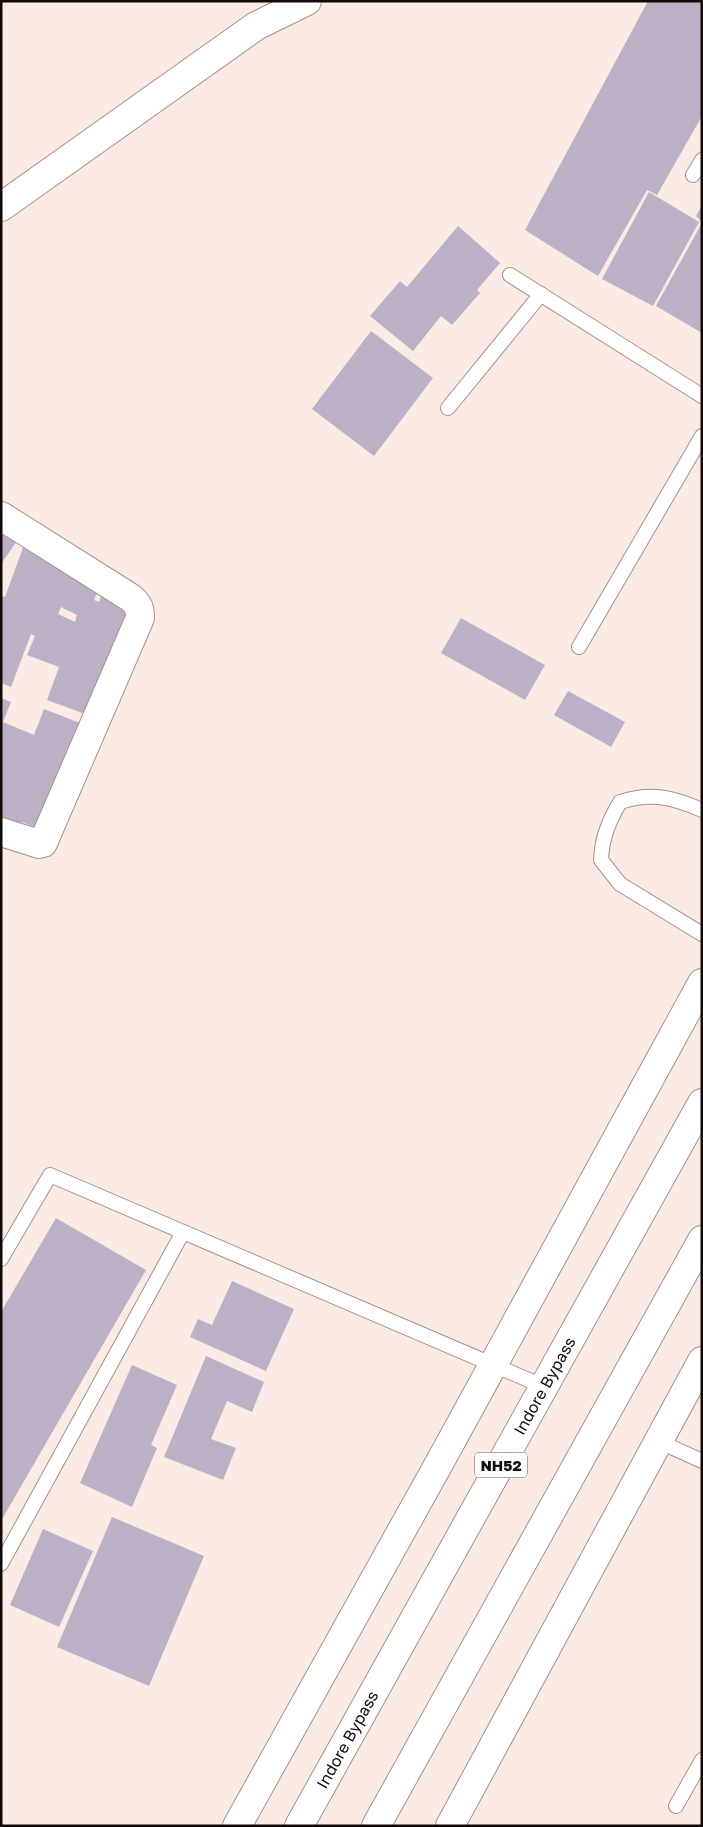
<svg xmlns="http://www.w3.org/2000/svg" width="703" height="1827" viewBox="0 0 703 1827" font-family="'Golos Text',sans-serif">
<rect width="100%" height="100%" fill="#fbebe4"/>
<g fill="#bbb0c6" fill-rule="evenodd">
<path d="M648 1H702V116L657 195 647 190 598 276 525 230Z"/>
<path d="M649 192 699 222 653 306 602 279Z"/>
<path d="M702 206V222L696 216Z"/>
<path d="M702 223V333L656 306Z"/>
<path d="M458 226 500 263 477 290 480 293 452 325 441 316 413 351 370 316 400 281 407 287Z"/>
<path d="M371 331 433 378 374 456 312 409Z"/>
<path d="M1 530 17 541 1 564Z"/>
<path d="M24 545 100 586 94 600 99 602 103 592 120 599 118 606 136 612 88 715 47 700 59 667 27 655 35 636 31 634 11 687 1 683V596L5 597ZM61 607 77 615 75 622 58 614Z"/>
<path d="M461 618 545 665 525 700 441 653Z"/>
<path d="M568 691 625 722 611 747 554 715Z"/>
<path d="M1 698 11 702 3 722 34 735 44 709 85 725 42 830 22 822 19 827 1 819Z"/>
<path d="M56 1218 146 1270 1 1521V1312Z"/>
<path d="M232 1281 294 1309 266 1371 190 1337 198 1319 212 1325Z"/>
<path d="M206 1356 264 1382 252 1412 227 1401 211 1439 236 1448 223 1480 164 1457Z"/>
<path d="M132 1365 177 1385 151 1445 157 1448 132 1507 80 1483Z"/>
<path d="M112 1517 204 1556 149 1686 57 1647Z"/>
<path d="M43 1529 93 1551 59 1627 10 1605Z"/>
</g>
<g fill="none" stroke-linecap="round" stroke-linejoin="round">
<defs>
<g id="service">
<path d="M693 175 702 160"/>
<path d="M510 275 702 396"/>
<path d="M448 408 541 294"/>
<path d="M579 647 702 436"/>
<path d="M702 810C672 797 651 792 620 802 609 821 602 837 601 860L620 884 702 934"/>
<path d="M1 1259 50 1175 545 1387"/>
<path d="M658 1441 702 1461"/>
<path d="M1 1564 183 1232"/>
<path d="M676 1806 702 1760"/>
</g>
<g id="minor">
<path d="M1 207 256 26 307 1"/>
<path d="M1 516 131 598C139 605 140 609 140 618L43 843 39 844 1 832"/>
</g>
<g id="tertiary">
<path d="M237 1826 441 1460 702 983"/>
<path d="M450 1826 702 1361"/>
</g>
<g id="trunk">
<path id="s1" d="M299 1826 702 1103"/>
<path d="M376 1826 702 1240"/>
</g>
</defs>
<use href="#service" stroke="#a99186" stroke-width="16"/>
<use href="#minor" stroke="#a99186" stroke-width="30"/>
<use href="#tertiary" stroke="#a99186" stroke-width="30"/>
<use href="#trunk" stroke="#a99186" stroke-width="30"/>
<use href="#service" stroke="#fff" stroke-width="14"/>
<use href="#minor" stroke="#fff" stroke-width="28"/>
<use href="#tertiary" stroke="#fff" stroke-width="28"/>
<use href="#trunk" stroke="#fff" stroke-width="28"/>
</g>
<g text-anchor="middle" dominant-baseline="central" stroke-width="4" stroke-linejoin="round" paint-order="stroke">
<rect fill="#fcfcfc" stroke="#595350" stroke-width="1" x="475" y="1452.5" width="52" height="25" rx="4"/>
<g font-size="15" font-weight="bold" fill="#130a07">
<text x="501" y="1465">NH52</text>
</g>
<g font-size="16" fill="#130a07" stroke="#fcfcfc">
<text stroke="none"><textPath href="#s1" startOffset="504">Indore Bypass</textPath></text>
<text stroke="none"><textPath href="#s1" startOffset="99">Indore Bypass</textPath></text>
</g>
</g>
<rect width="703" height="1827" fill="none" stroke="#130a07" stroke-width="5"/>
</svg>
